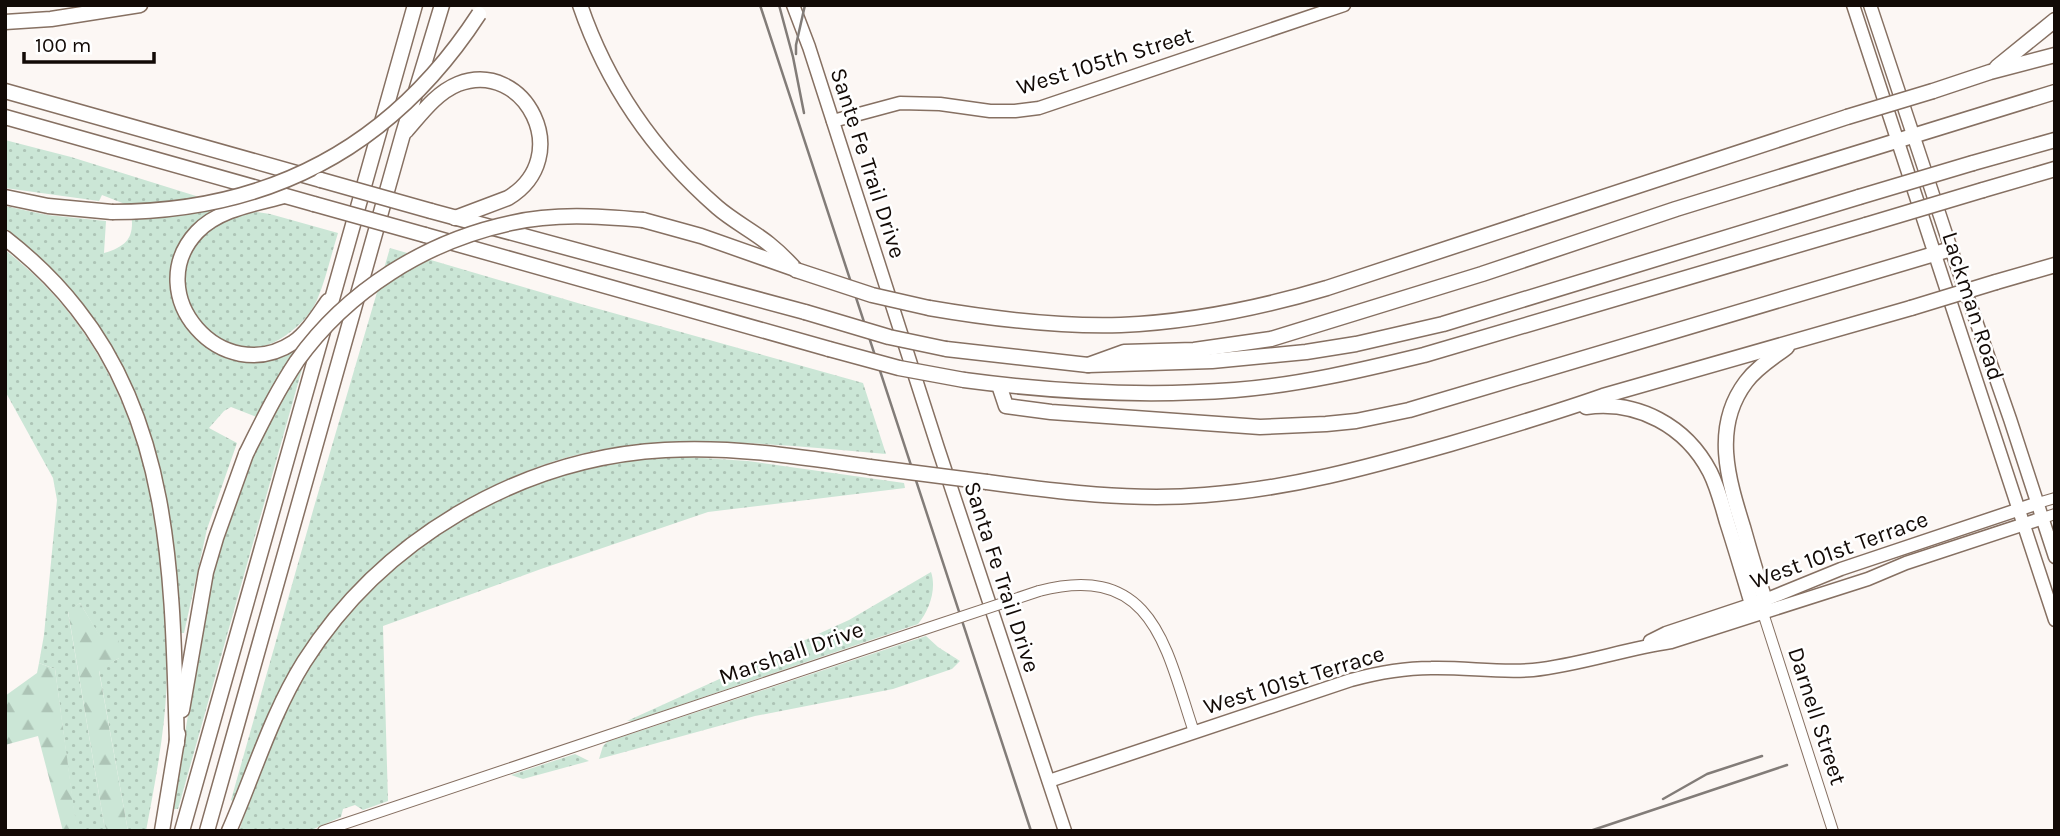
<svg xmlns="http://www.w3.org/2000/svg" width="2060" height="836" viewBox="0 0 2060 836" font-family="Karla,sans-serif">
<defs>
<pattern id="grass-dots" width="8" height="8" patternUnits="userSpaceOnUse" patternTransform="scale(1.75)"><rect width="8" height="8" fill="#cbe6d6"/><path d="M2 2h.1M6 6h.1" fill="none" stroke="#adc4b6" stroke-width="1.8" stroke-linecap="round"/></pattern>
<pattern id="forest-firs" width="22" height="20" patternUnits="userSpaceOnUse" patternTransform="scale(1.75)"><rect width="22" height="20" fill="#cbe6d6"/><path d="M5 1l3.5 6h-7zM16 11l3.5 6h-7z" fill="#adc4b6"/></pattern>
</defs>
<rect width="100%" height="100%" fill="#fcf7f4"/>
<g fill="url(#grass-dots)">
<path d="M5 140 71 157 196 196 211 212 196 225 184 240 185 322 196 337 210 348 227 356 304 343V362L178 809H172L212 575 235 497 267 421 231 407 224 411 209 428 237 443 207 529 184 633H179C174 468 139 336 5 229V206L47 215 106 221 104 253C132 245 135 233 130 206L102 195 99 201 5 188Z"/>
<path d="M257 212 270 214 338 233C331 255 326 279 317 300 310 316 295 330 280 339 239 364 191 332 185 288 184 279 184 269 187 261 189 256 192 251 195 247 208 224 232 215 257 212Z"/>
<path d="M390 248 581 304 863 383 886 454C800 446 714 437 627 446 514 457 387 534 320 626 281 680 258 740 235 802L231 800 314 507Z"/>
<path d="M5 250C113 334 151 450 163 582 167 628 169 674 164 720 160 757 153 794 146 831H128L99 670 119 658 100 637 80 603 68 612 104 824 107 831H77L76 828 55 669 39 663 44 635 57 500 53 478 5 391Z"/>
<path d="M687 457 748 461 904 483 905 488 708 512 541 569 383 626 388 801 363 810 355 805 343 809 341 817 309 831H239C259 774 278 715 310 664 377 558 495 483 618 462 641 458 665 458 687 457Z"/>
<path d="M931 572C937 589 929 611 918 624L633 721H627L849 620Z"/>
<path d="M926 636 938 647 960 661 952 669 893 689 755 716 599 759 603 746 607 742Z"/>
<path d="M575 754 589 761 523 779 511 775Z"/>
</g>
<g fill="url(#forest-firs)">
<path d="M80 603 100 636 119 639V658L99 671 128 831H107L104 824 68 611Z"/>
<path d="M39 663 55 669 77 831H63L38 736 5 745V696L37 673Z"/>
</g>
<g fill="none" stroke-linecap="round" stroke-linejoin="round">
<defs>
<g id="minor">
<path d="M2038 503 2055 498"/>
<path d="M2043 518 2055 514"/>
<path d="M1039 591C1154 561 1166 649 1194 732"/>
<path d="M1763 613 1833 831"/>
<path d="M323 831 916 632"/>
</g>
<g id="major">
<path d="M793 5 809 47 938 448 1065 831"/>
<path d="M1853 5 2055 620"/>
<path d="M1870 5 1951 249 2010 419 2055 557"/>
<path d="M833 121 900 103 940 104 990 111H1015L1039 108 1344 5"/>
<path d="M1650 641 1666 633 1765 600 1841 569 2038 503"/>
<path d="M1049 781 1351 680C1377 673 1403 668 1431 668 1465 667 1499 673 1533 670 1580 665 1624 649 1671 642L1868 579 1906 563 2043 518"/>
</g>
<g id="highway">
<path d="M580 5C607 84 654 152 717 207 733 221 753 231 769 244 779 252 788 261 796 270"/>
<path d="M5 22 51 19 140 5"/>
<path d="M1997 67 2055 20"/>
<path d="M5 91 321 180"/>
<path d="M1933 91 1990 72 2055 55"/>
<path d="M5 117 314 204"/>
<path d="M406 131C421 114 436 93 458 84 525 58 576 157 508 198L455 218"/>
<path d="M1973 163 2055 140"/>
<path d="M1983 190 2055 169"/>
<path d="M284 196C255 204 219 209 197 232 139 294 222 390 294 342 308 332 318 315 328 301"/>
<path d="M5 197 48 206 112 212"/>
<path d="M431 211 805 312"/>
<path d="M643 220 701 236 792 268"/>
<path d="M425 235 829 349"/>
<path d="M5 238C32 259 56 282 77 309 175 432 172 594 177 743"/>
<path d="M1996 282 2055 265"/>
<path d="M929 308C993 319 1057 327 1121 325 1191 322 1260 308 1327 288L1847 117"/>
<path d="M946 349 1088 365 1212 361 1306 352 1356 344 1443 324 1859 197"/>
<path d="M1088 365 1124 352 1194 350 1271 339 1482 274 1676 209 2055 92"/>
<path d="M964 380C1054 392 1144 397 1235 390 1299 385 1362 370 1424 355L1866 225"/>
<path d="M999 385 1006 406 1051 412 1260 427 1326 424 1356 421 1409 410 1951 249"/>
<path d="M1586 407C1638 400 1686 426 1710 472 1718 488 1722 505 1727 522 1736 550 1744 577 1752 604L1763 613"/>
<path d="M987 482C1059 492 1132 501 1205 495 1289 489 1369 467 1450 444 1501 429 1552 414 1603 396L1911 308"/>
<path d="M1763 613 1765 600C1757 576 1750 552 1743 527 1728 479 1712 427 1746 382 1757 367 1773 358 1787 347"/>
<path d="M182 710 206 572 216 538 246 454"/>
<path d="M162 831 178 734"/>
<path d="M182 831 415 5"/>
<path d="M207 831 403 134 442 5"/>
<path d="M229 831C254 774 271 715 304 662 382 539 520 458 665 450 734 446 802 457 870 467"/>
</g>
</defs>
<use href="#minor" stroke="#867062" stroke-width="12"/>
<use href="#major" stroke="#867062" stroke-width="15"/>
<use href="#highway" stroke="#867062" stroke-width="17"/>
<use href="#minor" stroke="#fff" stroke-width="10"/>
<use href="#major" stroke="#fff" stroke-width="12"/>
<use href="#highway" stroke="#fff" stroke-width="14"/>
<g stroke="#827c78" stroke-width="2.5">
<path d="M760 5 1031 831"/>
<path d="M779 5 793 57 804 113"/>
<path d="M796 54V45L805 5"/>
<path d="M1663 799 1707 774 1762 756"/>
<path d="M1432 831H1445"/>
<path d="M1590 831 1787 765"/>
</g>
<defs>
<path id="minor-bridge" d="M916 632 1039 591"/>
<g id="highway-bridge">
<path d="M1847 117 1933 91"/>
<path d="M321 180 431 211"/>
<path d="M1859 197 1973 163"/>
<path d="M314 204 425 235"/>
<path d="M112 212C270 212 393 146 479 14"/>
<path d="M1866 225 1983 190"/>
<path d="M796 270 872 295 929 308"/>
<path d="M1911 308 1996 282"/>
<path d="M805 312 889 337 946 349"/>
<path d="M829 349 899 368 964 380"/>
<path d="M246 454C262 422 277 391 297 361 347 291 426 241 511 223 554 213 599 216 643 220"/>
<path d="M870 467 987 482"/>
</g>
</defs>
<use href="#minor-bridge" stroke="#867062" stroke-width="12" stroke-linecap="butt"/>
<use href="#highway-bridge" stroke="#867062" stroke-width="17" stroke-linecap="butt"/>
<use href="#minor-bridge" stroke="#fff" stroke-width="10"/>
<use href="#highway-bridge" stroke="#fff" stroke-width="14"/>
</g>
<g text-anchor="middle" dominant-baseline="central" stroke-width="5" stroke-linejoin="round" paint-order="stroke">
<g font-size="23" fill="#120a06" stroke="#fff">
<text transform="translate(1105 61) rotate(-17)">West 105th Street</text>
<text transform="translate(868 163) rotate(72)">Sante Fe Trail Drive</text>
<text transform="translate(1973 306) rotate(72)">Lackman Road</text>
<text transform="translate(1839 550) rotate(-20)">West 101st Terrace</text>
<text transform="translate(1002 577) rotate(72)">Santa Fe Trail Drive</text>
<text transform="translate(791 653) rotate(-19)">Marshall Drive</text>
<text transform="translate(1294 680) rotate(-17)">West 101st Terrace</text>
<text transform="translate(1817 716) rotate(72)">Darnell Street</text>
</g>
</g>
<rect width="2060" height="836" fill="none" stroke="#120a06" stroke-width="14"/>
<path d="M24 52v10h130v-10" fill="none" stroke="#120a06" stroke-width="3.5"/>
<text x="35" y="52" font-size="21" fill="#120a06" stroke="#ffffff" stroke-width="5" paint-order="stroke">100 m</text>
</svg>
